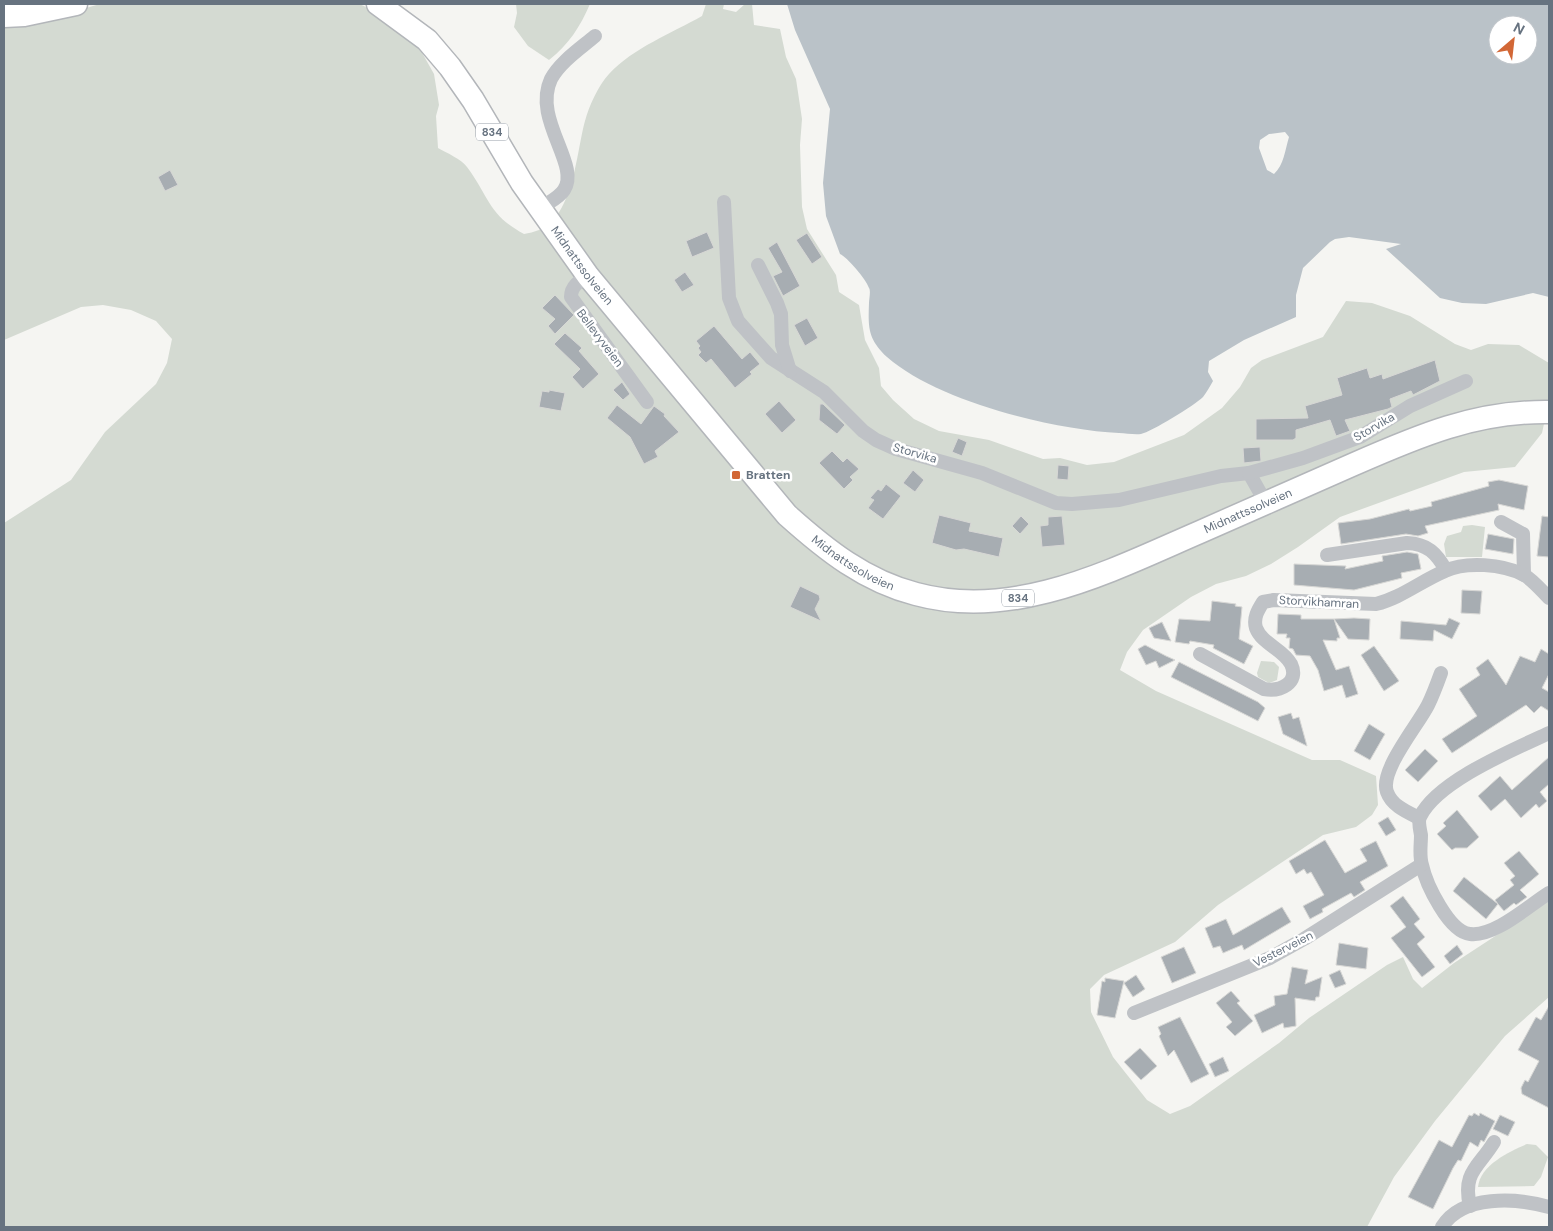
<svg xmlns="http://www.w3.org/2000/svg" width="1553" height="1231" viewBox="0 0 1553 1231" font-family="'DM Sans',sans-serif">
<rect width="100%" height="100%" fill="#f5f5f2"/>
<g fill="#d4dad2">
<path d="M100 4H359L364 6 416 42 434 74 439 105 436 116 438 148C447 153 461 159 467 167 489 196 488 215 524 234 529 233 534 232 539 230 574 215 576 153 585 121 589 106 598 86 609 74 633 48 672 33 702 16L706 4H724L723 9 736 12 745 4H752L754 25 780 29 786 57 796 79 802 119 800 145 802 207 807 229 836 275 839 292 859 305 865 340 879 368 881 386 893 400 914 419 939 431 989 440 1043 459 1060 458 1087 465 1114 462 1184 435 1222 408 1240 387 1251 368 1262 360 1323 337 1346 301 1372 303 1410 316 1455 344 1471 350 1488 344 1519 345 1549 363V401L1542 433 1515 467 1464 472 1340 517 1298 547 1271 564 1246 576 1216 584 1191 597 1143 630 1127 652 1120 670 1156 691 1312 760H1340L1376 776 1378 805 1372 815 1356 827 1323 835 1218 905 1175 942 1104 975 1090 989 1091 1012 1113 1057 1147 1100 1170 1114 1190 1106 1279 1043 1309 1018 1387 965 1403 957 1413 979 1422 988 1454 963 1549 901V997L1505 1036 1435 1121 1394 1177 1367 1227H4V523L71 480 105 432 156 384 167 363 172 339 156 321 131 310 103 305 81 307 4 340V24L51 18Z"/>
<path d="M516 4H590C580 27 569 44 549 60L528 46 514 27 517 13Z"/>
<path d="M1472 525 1485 527 1482 557H1446L1444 544 1447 536 1461 532 1463 526Z"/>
<path d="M1261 661 1274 662 1279 667 1277 680 1269 683 1258 677 1257 673Z"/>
<path d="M1527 1144 1536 1145 1548 1157 1541 1177 1534 1186 1478 1187C1480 1165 1510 1151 1527 1144Z"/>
</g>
<path fill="#bac2c8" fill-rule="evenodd" d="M787 4H1549V297L1533 293 1486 304 1462 303 1440 298 1386 249 1401 244 1349 237 1335 239 1330 242 1303 268 1296 295V317L1244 340 1209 361 1208 372 1213 381C1210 386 1207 392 1203 397 1195 405 1151 432 1141 434 1134 435 1126 433 1119 433 1053 430 937 401 887 357 868 339 868 328 869 303 869 299 871 291 869 288 866 279 847 257 840 254L826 216 823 183 830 109 795 30ZM1498 25H1528V55H1498ZM1285 132 1289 137C1285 150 1284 165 1274 174L1267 170 1259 148 1260 140 1269 134Z"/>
<g fill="#a7adb2" stroke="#d7d7d5">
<path d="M170 170 178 185 165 191 158 177Z"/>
<path d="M707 232 714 248 692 257 686 241Z"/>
<path d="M807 233 822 257 812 264 796 240Z"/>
<path d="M777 242 800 286 783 296 773 276 782 272 768 248Z"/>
<path d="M685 272 694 285 682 292 674 280Z"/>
<path d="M555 295 574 315 555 334 548 326 555 319 542 308Z"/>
<path d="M807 318 818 338 805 346 794 325Z"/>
<path d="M714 326 742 359 750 352 760 364 750 372 752 374 735 388 711 359 706 363 698 355 701 352 698 348 700 346 696 341Z"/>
<path d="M565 333 582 348 579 351 599 374 583 389 572 377 580 369 554 344Z"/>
<path d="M1435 360 1440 381 1413 395 1411 391 1390 399 1392 407 1388 409 1345 420 1350 431 1336 436 1330 420 1296 430V438L1293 440H1256V419L1308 418 1305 406 1342 395 1337 378 1367 368 1370 378 1382 374 1383 379Z"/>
<path d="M622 382 630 394 623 400 613 390Z"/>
<path d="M549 390 565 393 561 411 539 407 542 391 549 392Z"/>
<path d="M779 401 796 420 782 433 765 414Z"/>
<path d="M820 404H823L845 425 837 434 819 420Z"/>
<path d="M617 405 641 424 654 406 665 414 664 416 679 432 655 451 658 457 644 464 630 437 607 418Z"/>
<path d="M958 438 967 442 962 456 952 452Z"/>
<path d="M1260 447 1261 461 1244 463 1243 448Z"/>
<path d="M832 451 843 462 847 458 859 469 850 477 853 480 844 489 819 463Z"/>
<path d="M1058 465 1069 466 1068 480 1057 479Z"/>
<path d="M913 470 924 480 915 492 903 483Z"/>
<path d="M1499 480 1528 486 1524 510 1498 504 1499 510 1425 526 1428 533 1418 536 1406 534 1341 544 1338 523 1370 519 1409 509 1410 511 1432 506 1431 502 1489 486 1488 482Z"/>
<path d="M886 484 901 496 883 519 868 508 874 500 870 498 878 489 881 491Z"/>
<path d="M939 515 971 523 969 531 1003 538 999 557 964 549 956 550 932 543Z"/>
<path d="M1021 516 1029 524 1020 534 1012 526Z"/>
<path d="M1062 516 1065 545 1042 547 1040 526 1048 525V517Z"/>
<path d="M1542 516 1549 517V557L1537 556Z"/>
<path d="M1488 534 1514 539 1513 554 1485 549Z"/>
<path d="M1407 552 1418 554 1421 569 1401 573 1402 578 1354 590 1294 585V564L1346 566 1345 569 1383 561 1382 556Z"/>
<path d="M800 586 819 595 820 599 815 609 821 621 790 607Z"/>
<path d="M1462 590 1482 591 1480 614 1461 613Z"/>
<path d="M1212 601 1236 604 1235 606 1242 607 1239 639 1253 646 1244 664 1213 648 1214 645 1190 641 1189 644 1175 642 1179 619 1210 621Z"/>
<path d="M1278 614 1301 615V619H1334L1340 638H1337V641L1323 640 1336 670 1349 666 1358 694 1346 698 1342 685 1324 691 1318 670 1310 656 1296 655 1293 649 1289 648 1290 638H1286L1287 634H1277Z"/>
<path d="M1354 618 1370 619 1369 640 1348 639 1334 619Z"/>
<path d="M1449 618 1460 623 1452 639 1434 630 1433 641 1400 639 1401 621 1446 625Z"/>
<path d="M1162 622 1171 641 1154 638 1149 628Z"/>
<path d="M1145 645 1166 656 1175 660 1159 668 1156 661 1146 665 1138 649Z"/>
<path d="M1374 646 1399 681 1384 691 1361 655Z"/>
<path d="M1541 649 1549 654V674L1542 688 1549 692V711L1541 706 1534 713 1526 705 1452 753 1442 739 1477 716 1459 689 1480 675 1476 668 1488 659 1506 685 1520 656 1535 662Z"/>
<path d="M1179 662 1258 702 1265 708 1258 721 1171 677Z"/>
<path d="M1291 713 1293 719 1299 717 1307 746 1283 734 1278 717Z"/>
<path d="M1369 724 1385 734 1370 760 1354 751Z"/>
<path d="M1425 749 1438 761 1418 782 1405 770Z"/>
<path d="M1549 757V784L1540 792 1547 801 1539 808 1536 804 1521 818 1505 799 1491 811 1478 796 1500 776 1512 790Z"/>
<path d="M1457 810 1479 837 1467 848H1455L1452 850 1437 834 1446 826 1443 823Z"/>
<path d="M1388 817 1396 830 1386 836 1378 823Z"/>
<path d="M1325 840 1345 873 1367 861 1360 849 1376 841 1388 866 1360 882 1365 890 1354 897 1351 893 1322 909 1323 912 1310 919 1303 906 1324 895 1311 872 1307 874 1304 869 1296 874 1289 861Z"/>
<path d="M1519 851 1539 874 1520 890 1527 897 1516 905 1514 903 1504 911 1498 904 1486 919 1453 891 1464 877 1498 904 1495 900 1514 885 1510 880 1515 876 1504 863Z"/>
<path d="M1403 896 1420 919 1414 924 1425 937 1417 944 1435 967 1422 977 1391 938 1406 927 1390 906Z"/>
<path d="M1282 907 1291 922 1244 950 1242 945 1223 953 1220 946 1213 948 1205 928 1226 919 1233 935Z"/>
<path d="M1339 943 1368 948 1366 969 1336 965Z"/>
<path d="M1457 945 1463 954 1450 964 1444 956Z"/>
<path d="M1184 947 1196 973 1172 983 1161 957Z"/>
<path d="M1292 967 1308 970 1305 984 1322 977 1319 997H1316L1315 1001 1295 998 1296 1026 1284 1028 1283 1023 1262 1033 1254 1015 1275 1005 1274 996 1287 994Z"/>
<path d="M1340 970 1346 984 1335 988 1329 975Z"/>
<path d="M1136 975 1145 989 1133 997 1124 983Z"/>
<path d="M1105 978 1124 981 1115 1018 1097 1015 1102 981 1105 982Z"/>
<path d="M1231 991 1240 1001 1237 1003 1253 1021 1235 1036 1226 1027 1232 1022 1216 1003Z"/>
<path d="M1549 1006V1108L1522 1094 1521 1088 1525 1080 1528 1082 1539 1061 1518 1050 1536 1017 1541 1020Z"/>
<path d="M1180 1017 1209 1074 1191 1083 1174 1050 1168 1056 1159 1036 1161 1034 1158 1027Z"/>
<path d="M1140 1048 1157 1066 1141 1080 1124 1062Z"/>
<path d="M1223 1057 1229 1071 1215 1077 1209 1064Z"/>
<path d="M1474 1113 1479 1116 1480 1113 1495 1121 1484 1142 1481 1140 1478 1147 1470 1142 1461 1161 1458 1160 1453 1168 1433 1209 1408 1197 1439 1140 1452 1147 1469 1115 1472 1116Z"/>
<path d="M1500 1115 1515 1122 1508 1136 1493 1129Z"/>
</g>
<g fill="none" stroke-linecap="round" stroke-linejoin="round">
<defs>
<g id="primary">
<path id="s1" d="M378 4 427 40 450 67 473 100 522 183 588 276 787 515C826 550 865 581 916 594 1015 621 1112 570 1200 532 1251 509 1301 488 1352 465 1418 436 1476 411 1549 412"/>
<path d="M4 16 24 15 76 4"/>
</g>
</defs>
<use href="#primary" stroke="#b3b6ba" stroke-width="25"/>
<g stroke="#bfc2c6" stroke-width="14">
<path d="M724 202 729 298 738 321 771 358 824 392 863 431 876 440 896 449 982 473 1056 503 1072 504 1119 500 1221 476 1249 473 1266 503"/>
<path d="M540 209C547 203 559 198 564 190 581 165 532 119 551 79 560 62 581 48 595 36"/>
<path d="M758 265 777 303 781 314 782 345 790 371"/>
<path d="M588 276C579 281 571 286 571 297L647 402"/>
<path d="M1249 473 1303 458 1360 437 1410 406 1466 381"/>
<path d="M1501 522 1523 534 1524 575"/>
<path d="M1327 555 1407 543C1428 544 1436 553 1446 570"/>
<path d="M1200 654 1264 689C1280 692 1300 683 1291 664 1283 649 1262 644 1256 628 1253 618 1258 610 1263 602L1274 600 1376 604C1401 598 1421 581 1445 571 1466 561 1503 564 1524 575 1533 580 1542 591 1549 598"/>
<path d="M1549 733C1515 749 1437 781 1420 817 1418 821 1420 830 1421 835 1421 845 1419 856 1422 865 1426 884 1449 932 1470 934 1495 937 1528 906 1549 893"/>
<path d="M1419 818C1407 812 1392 806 1387 792 1379 771 1418 725 1428 705 1433 695 1437 684 1441 673"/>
<path d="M1134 1013 1270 958 1304 939 1421 865"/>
<path d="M1470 1206C1462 1172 1479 1167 1494 1142"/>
<path d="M1442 1227C1462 1194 1517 1198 1549 1207"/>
</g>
<use href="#primary" stroke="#fff" stroke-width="22"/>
</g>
<rect fill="#d26736" stroke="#fff" stroke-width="2" x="731" y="470" width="10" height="10" rx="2.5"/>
<g text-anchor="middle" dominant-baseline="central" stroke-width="5" stroke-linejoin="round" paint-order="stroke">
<g fill="#fff" stroke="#959da6" stroke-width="1">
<rect x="476" y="123.5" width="32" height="17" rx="4"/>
<rect x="1002" y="589.5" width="32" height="17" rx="4"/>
</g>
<g font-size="11" font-weight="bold" fill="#677380">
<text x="492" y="132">834</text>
<text x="1018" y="598">834</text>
</g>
<g font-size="12" fill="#677380" stroke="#fff">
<text stroke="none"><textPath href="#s1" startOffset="335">Midnattssolveien</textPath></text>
<text transform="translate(600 338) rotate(53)">Bellevyveien</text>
<text transform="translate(1374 427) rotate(-30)">Storvika</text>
<text transform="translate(915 453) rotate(16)">Storvika</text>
<text stroke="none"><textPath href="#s1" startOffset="1160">Midnattssolveien</textPath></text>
<text stroke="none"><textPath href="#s1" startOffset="740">Midnattssolveien</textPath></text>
<text transform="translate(1319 602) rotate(3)">Storvikhamran</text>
<text transform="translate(1283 949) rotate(-27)">Vesterveien</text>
</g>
<g font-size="12" font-weight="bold" fill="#677380" stroke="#fff" text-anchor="start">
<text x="746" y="475">Bratten</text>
</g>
</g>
<rect width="1553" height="1231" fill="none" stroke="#677380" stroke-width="10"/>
<g transform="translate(1513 40) rotate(28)"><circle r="24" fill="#ffffff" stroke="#c2c7cc"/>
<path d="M0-4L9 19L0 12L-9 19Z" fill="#d26736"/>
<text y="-8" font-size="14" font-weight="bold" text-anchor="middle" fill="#677380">N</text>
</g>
</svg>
